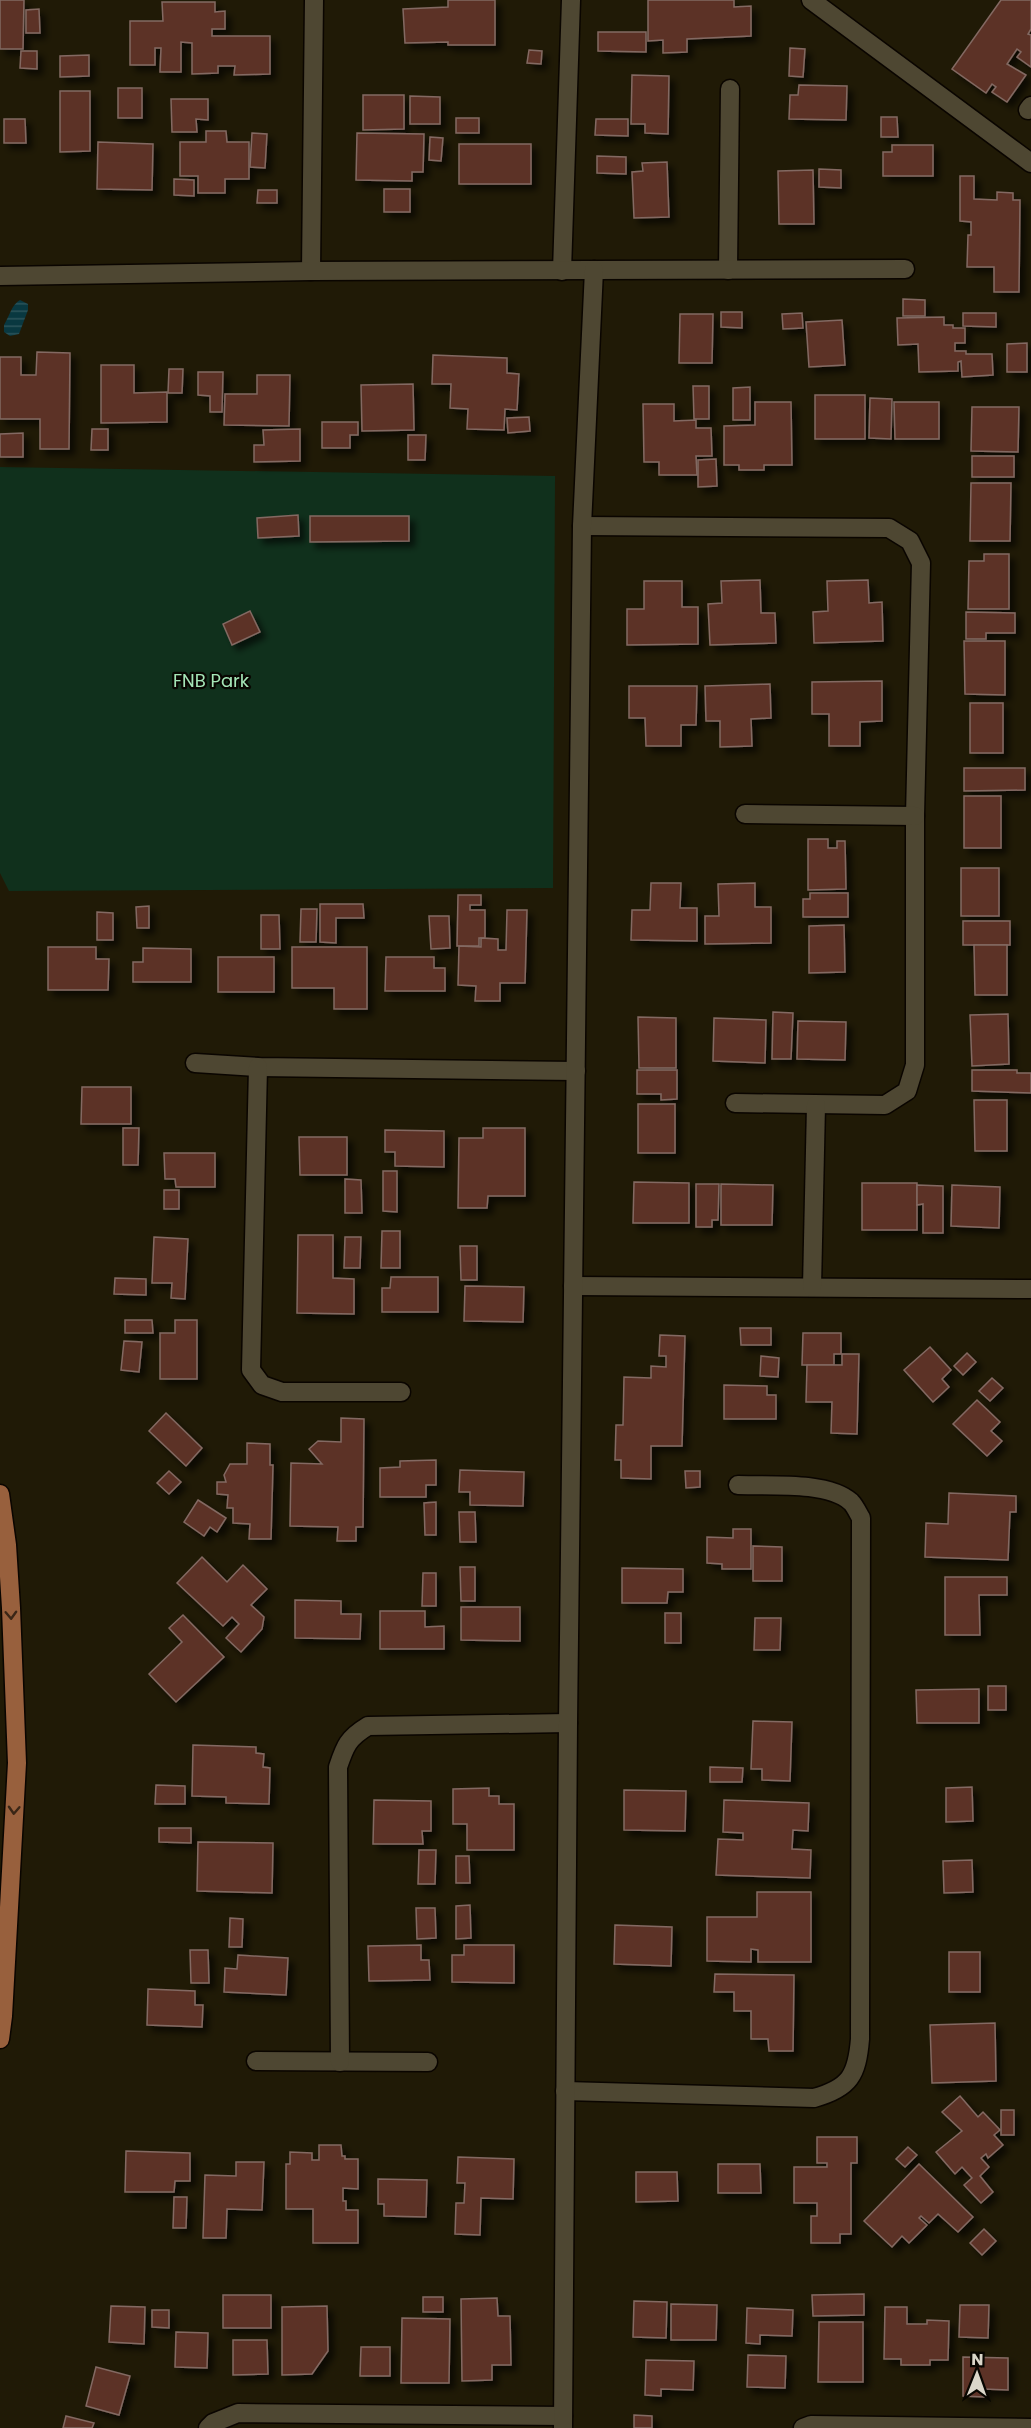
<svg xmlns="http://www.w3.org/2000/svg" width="1031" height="2428" viewBox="0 0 1031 2428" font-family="Poppins,sans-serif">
<defs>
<pattern id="water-rules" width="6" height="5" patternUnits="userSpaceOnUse" patternTransform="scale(1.5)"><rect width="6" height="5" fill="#093840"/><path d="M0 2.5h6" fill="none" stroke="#2c545a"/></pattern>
<filter id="shadow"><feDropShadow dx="5.5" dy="5.5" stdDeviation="3" flood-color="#0009"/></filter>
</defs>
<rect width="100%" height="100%" fill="#201a06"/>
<path fill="#10301c" d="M0 467 555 476 553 888 9 891 0 873Z"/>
<path fill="url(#water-rules)" d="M20 300 28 304V310L19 334 10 336 4 332V325C9 317 12 304 20 300Z"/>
<g fill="#5b3327" stroke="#836962" stroke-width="1.5" filter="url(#shadow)">
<path d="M0 0H24L23 49H0Z"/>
<path d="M448 0H495V45H448V42L405 43 403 9 448 7Z"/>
<path d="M648 0H734V7L751 6V36L687 39V52L663 53V40L648 41Z"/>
<path d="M1001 0H1031V29L1028 34 1031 35V67L1017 57 1021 52 1017 49 1007 64 1026 75 1007 102 992 92 996 87 992 84 986 93 952 69Z"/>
<path d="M162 2H215V12L225 11V29H212V36H270V74L234 75 235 66H218V73L192 74V43L181 42V72H160L161 48H155V65H130V21H163Z"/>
<path d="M39 9 40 33H26V10Z"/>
<path d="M598 32H646V52L598 51Z"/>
<path d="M790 48 805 49 803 77 789 76Z"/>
<path d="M529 50 542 51 541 64 527 63Z"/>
<path d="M21 51H37V69L20 68Z"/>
<path d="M89 55V76L60 77V56Z"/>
<path d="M632 75 669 76 668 134 645 133V124H631Z"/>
<path d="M799 85 847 86 846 120 789 119 790 95H798Z"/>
<rect x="118" y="88" width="24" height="30"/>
<path d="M60 91H90V151L60 152Z"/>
<path d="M363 95H404V129L363 130Z"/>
<path d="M410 96 440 97V124H410Z"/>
<path d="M171 99H208V120L196 119 197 132H172Z"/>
<path d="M881 117H897L898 137H881Z"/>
<rect x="456" y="118" width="23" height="15"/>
<path d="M4 119H25L26 143H4Z"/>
<path d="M596 119H628V136L595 135Z"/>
<path d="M206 131H226L227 142H249V179H225V193H198V176H180V142H206Z"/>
<path d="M252 133 267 134 265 168 250 167Z"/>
<path d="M357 133 424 134 423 172H412V181L356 180Z"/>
<path d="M430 137 443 138 441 161 429 160Z"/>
<path d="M98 142 153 144 152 190 97 189Z"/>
<rect x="459" y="144" width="72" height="40"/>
<path d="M892 145H933V176H883V152H892Z"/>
<path d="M597 156 626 157V174L597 173Z"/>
<path d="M667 162 669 217 634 218 632 172 643 171 642 163Z"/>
<path d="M819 169 841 170V188L819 187Z"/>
<path d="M813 170 814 224H779L778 171Z"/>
<path d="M960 176H974V199L997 200V192L1013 193V200H1020L1019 292H994V267H967L968 235H971V222L960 221Z"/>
<path d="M174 179 194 180V196L174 195Z"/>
<rect x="384" y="189" width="26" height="23"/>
<path d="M258 190H277V203H257Z"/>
<path d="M903 299 925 300V316H903Z"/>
<path d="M721 312H742V328L721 327Z"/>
<path d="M802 313 803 328 783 329 782 314Z"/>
<path d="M963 313H996V327L963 326Z"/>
<path d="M680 314H713L712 363H679Z"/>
<path d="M944 317V325H953V328H965V343H955V351H966V354H992L993 375 962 377 961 361 958 362V371L919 372 918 344 898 345 897 318Z"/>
<path d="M842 320 845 365 809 367 806 322Z"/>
<path d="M1027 343V372H1007V344Z"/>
<path d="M37 352 70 353 69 449H40V419H0V357H21V375H36Z"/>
<path d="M433 355 507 358V373L519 374 517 410 505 409 504 430 467 429 468 409 450 408 451 384H432Z"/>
<path d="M101 365H134V393L167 392V422L101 423Z"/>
<path d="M169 369H183L182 393H168Z"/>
<path d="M198 372H223L222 412H210V396L198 395Z"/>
<path d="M257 375H290L289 426 224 425 225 394H257Z"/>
<path d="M413 384 414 430 362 431 361 385Z"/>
<path d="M693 386H709V419H694Z"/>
<path d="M750 387V420H733V388Z"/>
<rect x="815" y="395" width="50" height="44"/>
<path d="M870 398 892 399 891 439 869 438Z"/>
<path d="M755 402H791L792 465H764V470H739V465H724V426L755 425Z"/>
<path d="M894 402H939V439H895Z"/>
<path d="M643 404H674V421L696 420V428H711L712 456H696L697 475H659V462H644Z"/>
<path d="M972 407H1019L1018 452 971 451Z"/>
<path d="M529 417 530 431 508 433 507 418Z"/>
<path d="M322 422H358V435H350V448H322Z"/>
<path d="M92 429H108V450H91Z"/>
<path d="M300 429V461L254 462V445H264L263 430Z"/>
<path d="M23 433V457H0V434Z"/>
<path d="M408 435H426L425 460H408Z"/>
<rect x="972" y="456" width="42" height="21"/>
<path d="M716 459 717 486 698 487V460Z"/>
<path d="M971 483H1011L1010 541H970Z"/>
<path d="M298 515 299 536 258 538 257 518Z"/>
<path d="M310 516H409V541L310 542Z"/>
<path d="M984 554H1009V609H968L969 561H984Z"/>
<path d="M760 580 761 613H775L776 643 710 645 708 604 722 603 721 581Z"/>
<path d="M868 580 869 603 882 602 883 641 814 643 813 612 828 611 827 581Z"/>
<path d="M644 581H682V607H698V644L627 645V609H644Z"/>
<path d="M250 611 260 632 232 645 223 624Z"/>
<path d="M966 612 1015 613V633H986V639H966Z"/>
<path d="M964 641H1005V695L965 694Z"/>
<path d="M882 681V721L860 722V746H829V714H812V682Z"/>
<path d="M770 684 771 718 751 719 752 746 720 747V721H706L705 686Z"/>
<path d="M629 686H697L696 725H681V746H646L645 718H629Z"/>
<rect x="970" y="703" width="33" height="50"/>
<path d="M964 768H1025V790L964 791Z"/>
<rect x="964" y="796" width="37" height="52"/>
<path d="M808 839H828V848H837V841H845L846 889 808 890Z"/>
<rect x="961" y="868" width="38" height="48"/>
<path d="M651 883H681L680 908H697V941L631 940 632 910H650Z"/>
<path d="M755 883V907H771V943L705 944V916H719L718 884Z"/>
<path d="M810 893H848V917H803V899H810Z"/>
<path d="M458 895H481V905H470V910H485V938H479V946H457Z"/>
<path d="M320 904H363L364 918H336V943L320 942Z"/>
<path d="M149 906V928H137L136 907Z"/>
<path d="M301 909H317L316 942H300Z"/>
<path d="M507 910H527L525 983H500V1001H475L476 986 458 985 459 946 481 947V938L498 939V950H506Z"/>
<path d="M97 912 113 913V940H97Z"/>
<path d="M261 915H279L280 949H261Z"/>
<path d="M429 916H449L450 948 431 949Z"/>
<rect x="963" y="921" width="47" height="24"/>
<path d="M844 925 845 972 809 973V926Z"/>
<path d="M974 945H1007V995H975Z"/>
<path d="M48 947H96V959H109L108 990H48Z"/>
<path d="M292 947H367V1009H334V988H292Z"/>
<path d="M143 948 191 949V982H133V962H143Z"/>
<rect x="218" y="957" width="56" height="35"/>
<path d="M386 957H434V968H445V991H385Z"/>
<path d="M773 1012 793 1013 791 1059H772Z"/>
<path d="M1008 1014 1009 1064 972 1066 970 1015Z"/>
<path d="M638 1017 676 1018V1068H639Z"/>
<path d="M714 1018 766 1020 765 1063 713 1061Z"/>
<path d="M798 1021 846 1022 845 1060 797 1059Z"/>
<path d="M637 1070H677V1099L661 1100V1094H637Z"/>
<path d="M972 1070H1017V1073H1031V1093L972 1091Z"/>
<path d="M82 1087H131V1124H81Z"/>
<path d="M974 1100H1007V1151H975Z"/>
<rect x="638" y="1104" width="37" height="49"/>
<path d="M123 1128H139L138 1165H123Z"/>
<path d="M483 1128H525V1196H488L487 1208H458L459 1138H483Z"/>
<path d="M385 1130 444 1131V1167L395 1166V1152H385Z"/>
<path d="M299 1137H347V1175H300Z"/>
<path d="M164 1153H215V1187H176L175 1179H165Z"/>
<path d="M383 1171H397V1212L383 1211Z"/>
<path d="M345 1179 361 1180 362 1213H345Z"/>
<path d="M634 1182 689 1183V1223H633Z"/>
<rect x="862" y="1183" width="55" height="47"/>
<path d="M696 1184H719L718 1220H712V1227H696Z"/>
<path d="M721 1184 773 1185 772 1225H721Z"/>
<path d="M917 1185 943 1186V1233H923V1204L917 1205Z"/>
<path d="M952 1185 1000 1187 999 1228 951 1226Z"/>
<rect x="164" y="1190" width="15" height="19"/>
<path d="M382 1231H400V1268H381Z"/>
<path d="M298 1235H333V1278L354 1279V1314L297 1313Z"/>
<path d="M154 1237 188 1239 185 1299 171 1298 172 1283H152Z"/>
<path d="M345 1237H361L360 1268H344Z"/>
<path d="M460 1246H477V1280H461Z"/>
<path d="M391 1277H438V1312H382V1288H390Z"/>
<path d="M115 1278 146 1279V1295L114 1294Z"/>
<path d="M465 1286 524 1287 523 1322 464 1321Z"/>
<path d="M125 1320H152L153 1333H125Z"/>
<path d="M175 1320H197V1379H160V1333H175Z"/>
<path d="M740 1328H771V1345H741Z"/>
<path d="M803 1333H841V1354H834V1365H802Z"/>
<path d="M660 1335 685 1336 682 1446H651V1479L621 1478V1460H615L616 1425H623L624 1377 651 1378V1366L666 1367V1356H659Z"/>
<path d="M124 1341 142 1342 139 1372 121 1370Z"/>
<path d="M930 1347 951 1370 942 1379 949 1387 933 1402 904 1370Z"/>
<path d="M967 1353 976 1362 963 1375 954 1366Z"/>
<path d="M842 1354H859L857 1434 831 1433 832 1402H806L807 1365H842Z"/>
<path d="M761 1356 779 1358 778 1377 760 1376Z"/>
<path d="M992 1378 1003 1388 990 1401 979 1391Z"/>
<path d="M724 1385 767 1386V1395H776V1419H724Z"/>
<path d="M977 1400 1000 1422 991 1431 1002 1441 987 1456 953 1424Z"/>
<path d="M166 1413 202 1448 186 1466 149 1431Z"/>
<path d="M341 1418 364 1419 363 1527H356V1541H337L338 1527 290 1526 291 1463 322 1464 309 1449 318 1441 341 1442Z"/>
<path d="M247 1443 270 1444V1465H273L271 1539H249L250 1524 233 1523V1508H227L228 1495 217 1494V1482H226L224 1475 230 1464H247Z"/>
<path d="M436 1460V1485H426V1497H380V1468L400 1467V1461Z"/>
<path d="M460 1470 524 1472 523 1506 470 1505V1492H459Z"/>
<path d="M169 1471 181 1482 169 1494 157 1483Z"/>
<path d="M685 1471H700V1487L686 1488Z"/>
<path d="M949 1493 1016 1496V1512H1010L1008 1560 925 1557 926 1523 948 1524Z"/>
<path d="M198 1500 226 1518 217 1532 210 1527 204 1536 184 1522Z"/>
<path d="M436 1502V1535H425L424 1503Z"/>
<path d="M459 1512H475L476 1542H460Z"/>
<path d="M733 1529H751V1569H722V1564L707 1563V1537L733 1538Z"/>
<path d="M753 1546 782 1547V1581H753Z"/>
<path d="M202 1557 227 1582 243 1565 267 1589 251 1605 264 1617 262 1629 241 1652 226 1638 239 1624 232 1617 223 1626 177 1583Z"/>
<path d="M460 1567H475V1601H461Z"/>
<path d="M622 1568 683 1569V1592H668L667 1603H622Z"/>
<path d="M423 1573H436V1606H422Z"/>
<path d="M945 1577H1007V1595H979L980 1635H945Z"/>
<path d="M295 1600 341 1601V1614H361L360 1639 295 1638Z"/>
<path d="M461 1607H520V1641L461 1640Z"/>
<path d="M380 1611H425V1627L444 1626V1649H380Z"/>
<rect x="665" y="1613" width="16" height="30"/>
<path d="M183 1615 224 1657 176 1702 149 1674 182 1642 169 1628Z"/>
<path d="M755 1618H781L780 1650H754Z"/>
<rect x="988" y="1686" width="18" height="24"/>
<path d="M979 1689V1723H917L916 1690Z"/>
<path d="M753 1721 792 1722 790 1781 762 1780V1769H751Z"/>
<path d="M193 1745 256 1747V1753L264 1754 263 1767 270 1768 269 1804 226 1803V1797L192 1796Z"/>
<path d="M710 1767 743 1768 742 1782H710Z"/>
<path d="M156 1785 185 1786V1804H155Z"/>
<path d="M972 1787 973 1821 946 1822V1788Z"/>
<path d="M489 1788V1796H499V1804H514V1850H467V1824H453V1789Z"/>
<path d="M624 1790 686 1791 685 1831 624 1830Z"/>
<path d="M374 1800 431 1801V1831H422L423 1844H373Z"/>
<path d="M724 1800 809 1803 808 1831 793 1830 792 1849 811 1850 810 1878 716 1875 718 1839 743 1840V1833L723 1832Z"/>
<path d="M159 1828H191V1843L159 1842Z"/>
<path d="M198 1842 273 1843 272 1893 197 1891Z"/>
<path d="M419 1850H436L435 1884H418Z"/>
<path d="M456 1856H469L470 1883H456Z"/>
<path d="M972 1860 973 1892 944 1893 943 1861Z"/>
<path d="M757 1892H811V1962H758V1950L751 1949V1962L707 1961V1917H757Z"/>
<path d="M470 1905 471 1938 456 1939V1906Z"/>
<path d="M416 1908H435L436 1938 417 1939Z"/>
<path d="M230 1918 243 1919 242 1947H229Z"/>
<path d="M615 1925 672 1927 671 1966 614 1964Z"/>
<path d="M421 1945V1960H429L430 1980 369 1981 368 1946Z"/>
<path d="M464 1945H514V1983L452 1982V1955H464Z"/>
<path d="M190 1950H208L209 1983H191Z"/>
<rect x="949" y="1952" width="31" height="40"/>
<path d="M238 1955 288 1958 286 1995 224 1992 225 1968 237 1969Z"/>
<path d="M715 1974 794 1975 793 2051H769L768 2039H751V2011H734V1992H714Z"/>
<path d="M148 1989 195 1991V2005H203L202 2027 147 2025Z"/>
<path d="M995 2023 996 2081 932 2083 930 2025Z"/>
<path d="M960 2096 978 2117 983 2112 1000 2130 994 2135 1003 2145 988 2158 986 2154 981 2158 989 2167 980 2176 993 2192 981 2203 964 2185 972 2178 962 2167 955 2174 936 2152 962 2131 942 2112Z"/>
<rect x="1001" y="2110" width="13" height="25"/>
<path d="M817 2137H857V2163H851V2234H840V2243H811V2216H817V2203H794V2167H827V2163H817Z"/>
<path d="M319 2145H341L342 2156H345V2159H358V2189L343 2188V2201H346V2210H358V2243H313V2209H286V2164H290V2152L312 2153V2160H319Z"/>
<path d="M908 2147 917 2155 905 2167 896 2159Z"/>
<path d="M126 2151 190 2153V2181H175L174 2192H125Z"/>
<path d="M458 2157 514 2159 513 2199 481 2198 480 2235 455 2234 456 2203H464L465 2183H457Z"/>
<path d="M236 2162H264L262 2210 227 2209 226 2238H203L205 2175 236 2176Z"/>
<path d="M718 2164H760L761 2193H718Z"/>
<path d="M919 2164 973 2217 958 2232 938 2214 929 2223 921 2216 919 2218 927 2225 909 2243 902 2236 892 2247 864 2221Z"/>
<path d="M636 2172H677L678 2201 636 2202Z"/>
<path d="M378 2179 427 2180 426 2217 384 2216V2204H378Z"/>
<path d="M174 2197H187L186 2228H173Z"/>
<path d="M984 2229 996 2241 982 2255 970 2243Z"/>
<path d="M864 2294V2315L813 2316 812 2295Z"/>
<rect x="223" y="2295" width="48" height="33"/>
<rect x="423" y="2297" width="20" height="15"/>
<path d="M497 2298 498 2316H510L511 2365H492V2380L462 2381 461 2299Z"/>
<path d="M634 2301 667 2302 666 2338 633 2337Z"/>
<path d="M671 2304 717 2305 716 2340H671Z"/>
<path d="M960 2305H989L988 2338 959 2337Z"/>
<path d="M111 2306 145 2307 144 2344 109 2342Z"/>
<path d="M327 2306 328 2351 312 2374 282 2375V2307Z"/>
<path d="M885 2307H907V2324H927V2320L949 2321 948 2360H930V2365H901V2359H884Z"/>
<path d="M747 2308 793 2310 792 2336 760 2335V2344L746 2343Z"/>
<path d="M152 2310H169V2328L152 2327Z"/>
<path d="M402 2318 450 2319 449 2383H401Z"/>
<path d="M819 2322H863V2382H818Z"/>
<path d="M176 2332 208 2333 207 2368 175 2367Z"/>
<path d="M233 2340H267L268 2374 233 2375Z"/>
<path d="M361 2347H390V2376H360Z"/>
<path d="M748 2355 786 2356 785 2388 747 2387Z"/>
<path d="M963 2357 1008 2358V2390L984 2389V2397L963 2396Z"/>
<path d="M646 2360 694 2361 693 2390 661 2389V2396L645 2395Z"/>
<path d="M96 2367 130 2376 119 2415 86 2406Z"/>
<path d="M634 2415 652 2416V2428H634Z"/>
<path d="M66 2416 94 2423 92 2428H63Z"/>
</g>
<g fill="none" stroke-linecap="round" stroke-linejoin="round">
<defs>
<g id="minor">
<path d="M811 0 1031 163"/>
<path d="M1028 110 1031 106"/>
<path d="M728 270 730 89"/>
<path d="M311 271 314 0"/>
<path d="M562 271 571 0"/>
<path d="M0 276 311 271 905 269"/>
<path d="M582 526 889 528 910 541 921 563 915 816V1065L907 1091 885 1105 735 1103"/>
<path d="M745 814 915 816"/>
<path d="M195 1063 258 1067 576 1071"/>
<path d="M258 1067 251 1370 262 1385 282 1392H401"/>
<path d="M573 1286 1031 1289"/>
<path d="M812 1287 816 1105"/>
<path d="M256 2061 428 2062"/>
<path d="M340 2062 338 1767C345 1746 348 1738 368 1726L568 1723"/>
<path d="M565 2091 814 2098C850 2088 857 2075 860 2039L861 1518C858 1513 855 1506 851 1502 828 1481 769 1486 738 1485"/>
<path d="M208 2428 213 2423 238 2413 563 2416"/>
<path d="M563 2428 568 1723 582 526 594 270"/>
<path d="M803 2428 811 2425 1031 2428"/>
</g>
<path id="major" d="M0 1494 7 1545 11 1608 17 1763 3 2016 0 2039"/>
</defs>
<use href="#minor" stroke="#0a0500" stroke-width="21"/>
<use href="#major" stroke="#0a0500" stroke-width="21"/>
<use href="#minor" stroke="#4e4732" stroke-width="18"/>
<use href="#major" stroke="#98603d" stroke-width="18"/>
</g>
<defs><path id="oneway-chevron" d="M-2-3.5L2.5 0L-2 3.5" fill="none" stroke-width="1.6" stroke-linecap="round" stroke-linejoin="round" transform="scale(1.5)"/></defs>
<g stroke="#3a2616">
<use href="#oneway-chevron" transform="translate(11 1615) rotate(88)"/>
<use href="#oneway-chevron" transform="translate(14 1810) rotate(93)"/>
</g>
<g text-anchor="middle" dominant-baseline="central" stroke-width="4.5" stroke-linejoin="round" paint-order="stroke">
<g font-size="18" fill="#a5e6b7" stroke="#080601">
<text x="211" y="680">FNB Park</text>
</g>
</g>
<g transform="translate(977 2374) rotate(1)" stroke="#080601" stroke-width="4.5" paint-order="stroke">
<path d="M0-4.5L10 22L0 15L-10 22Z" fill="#dad6c9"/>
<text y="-9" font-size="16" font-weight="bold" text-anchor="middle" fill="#dad6c9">N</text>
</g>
</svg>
